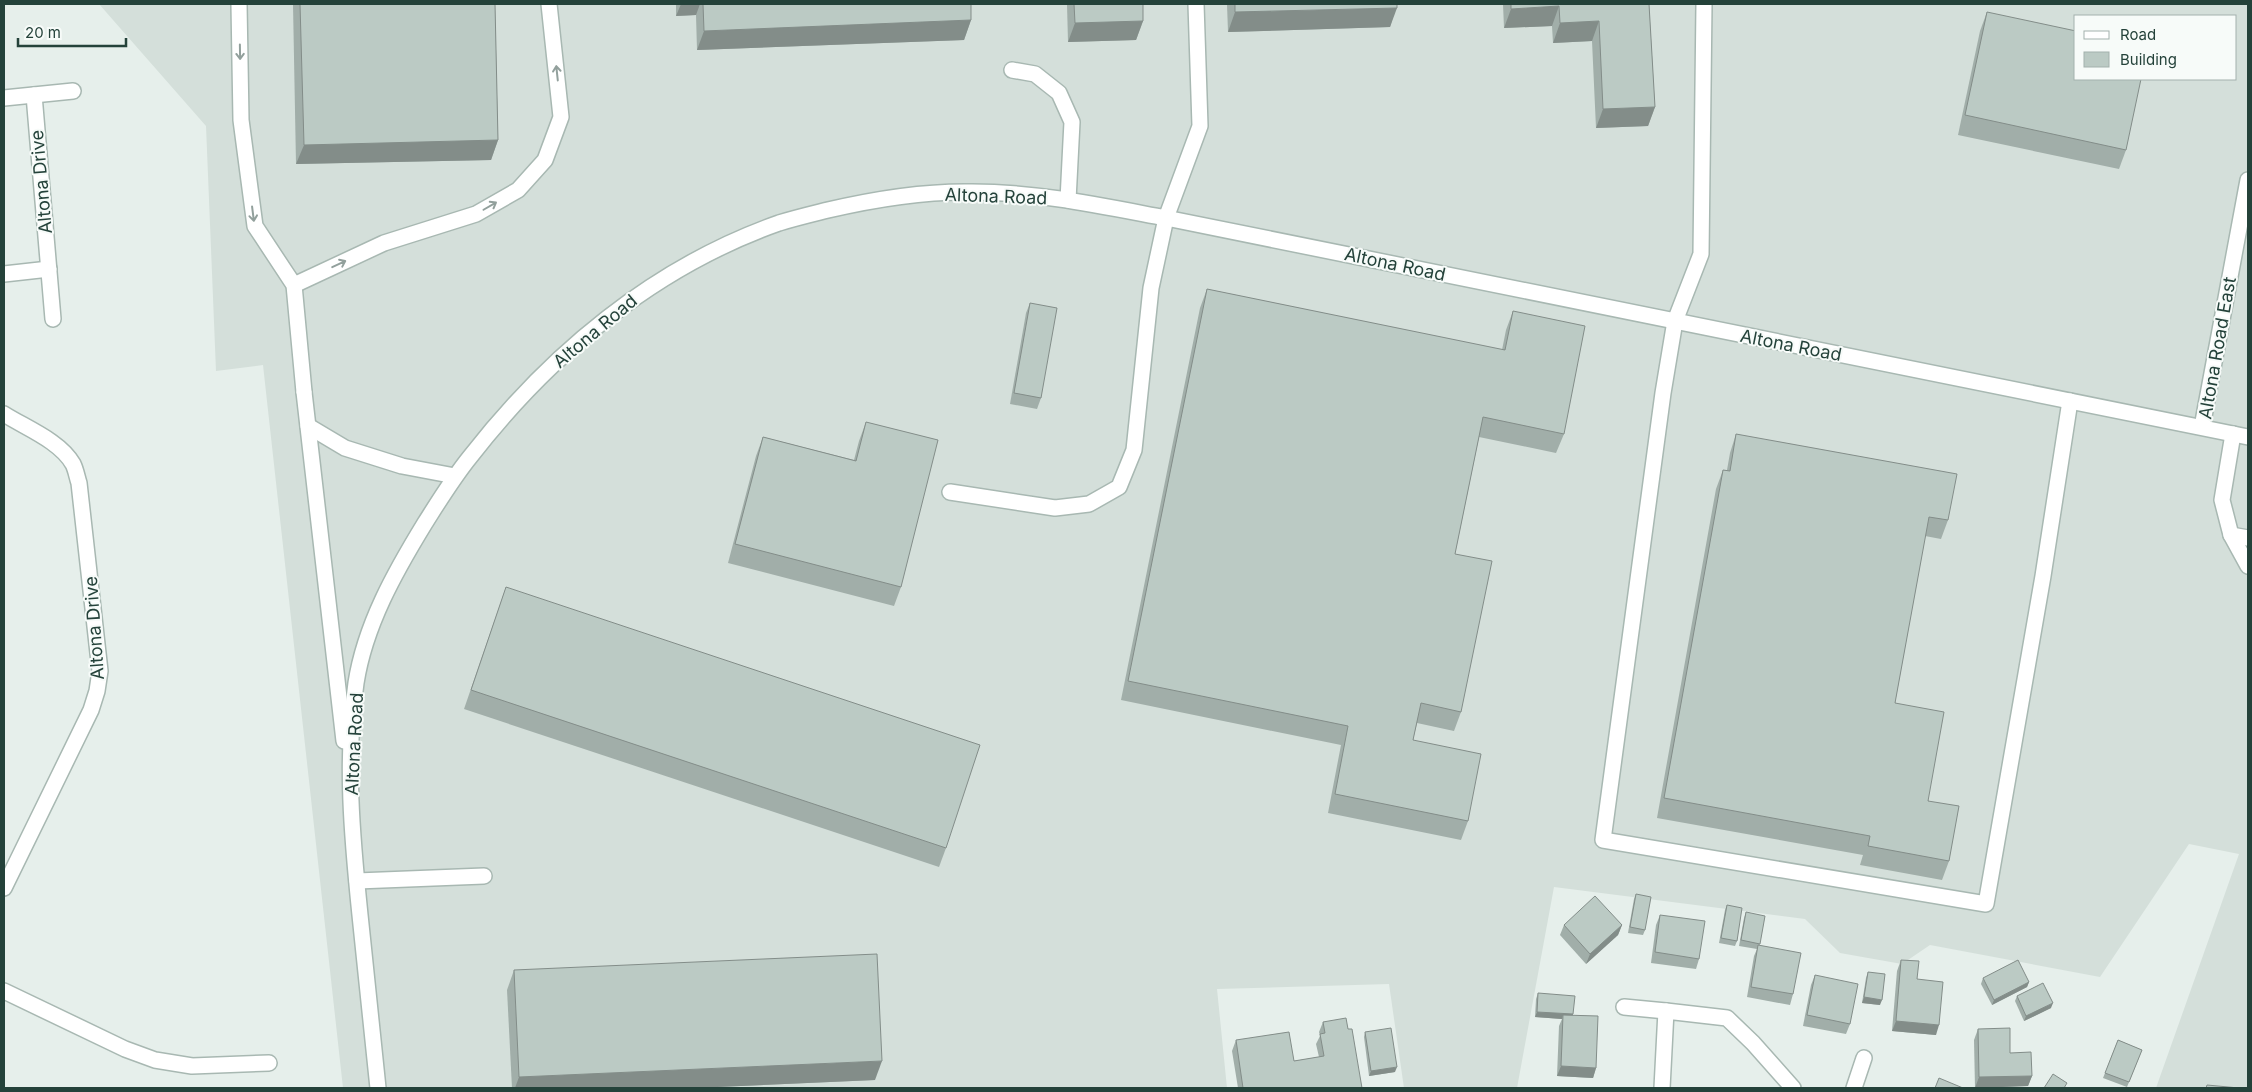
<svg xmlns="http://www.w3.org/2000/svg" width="2252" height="1092" viewBox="0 0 2252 1092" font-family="Inter,sans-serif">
<rect width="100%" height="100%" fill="#e6efeb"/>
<path fill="#d4dfda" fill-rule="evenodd" d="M99 4H2248V1088H2156L2239 854 2189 844 2100 977 1930 945 1902 964 1840 953 1805 919 1554 887 1517 1088H1404L1389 984 1217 989 1227 1088H343L263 365 216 371 206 126ZM2076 16H2236V79H2076Z"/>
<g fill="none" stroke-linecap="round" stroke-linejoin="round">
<defs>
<g id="lane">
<path d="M239 4 241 120 255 226 294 285 304 392"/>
<path d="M1704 4 1701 254 1675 321 1663 393 1603 840 1986 904 2043 576 2070 401"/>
<path d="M1012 70 1035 74 1059 93 1072 122 1068 200"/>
<path d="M294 285 384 243 476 214 518 190 545 160 561 117 549 4"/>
<path d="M2233 434 2222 500 2231 535 2248 566"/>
<path d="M950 492 1055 508 1089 504 1119 487 1134 450 1151 288 1166 218 1200 126 1196 4"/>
<path d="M2231 535 2248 538"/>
<path d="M357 881 484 876"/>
<path d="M4 991 125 1049 155 1060 192 1066 269 1063"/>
</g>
<g id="street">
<path d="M34 95 53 319"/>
<path d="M4 98 73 91"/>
<path d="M4 274 49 269"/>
<path d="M304 392 344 741"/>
<path d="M4 414C26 428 60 441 73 464 76 470 77 477 79 483L100 671 97 691 91 710 4 888"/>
<path d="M308 426 345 448 402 466 455 476"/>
<path d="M2202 427 2248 180"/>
<path d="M1624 1007 1666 1011"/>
<path d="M378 1088C372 1030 366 972 360 915 352 837 345 760 356 683 365 625 395 572 425 523 439 501 453 478 470 457 550 354 654 267 779 223 795 218 812 214 828 210 875 199 924 191 972 192 1038 192 1102 206 1166 218L2248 437"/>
<path d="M1662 1088 1666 1011 1727 1018 1753 1043 1793 1088"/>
<path d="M1854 1088 1864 1058"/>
</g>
</defs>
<use href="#lane" stroke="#a8b8b2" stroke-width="18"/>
<use href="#street" stroke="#a8b8b2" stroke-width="18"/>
<use href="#lane" stroke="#fff" stroke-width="15"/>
<use href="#street" stroke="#fff" stroke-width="15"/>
</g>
<g fill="#a1aea9">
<path d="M293 4H495L498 140 491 160 296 164Z"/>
<path d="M676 4H971V20L964 40 697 50 696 15 676 16Z"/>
<path d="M1067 4H1143V21L1136 40 1068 42Z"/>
<path d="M1227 4H1397L1390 27 1228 32Z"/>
<path d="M1503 4H1649L1655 107 1648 126 1596 128 1592 41 1553 43 1552 26 1504 28Z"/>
<path d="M1987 12 2126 150 2119 169 1958 135 1980 31Z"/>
<path d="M1207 289 1502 350 1506 330 1513 311 1564 434 1556 453 1479 437 1455 554 1461 712 1454 731 1417 723 1413 740 1468 821 1461 840 1328 813 1341 745 1121 700 1200 308Z"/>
<path d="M1030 303 1041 398 1037 409 1010 404 1026 313Z"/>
<path d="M866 422 901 587 894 606 728 563 756 456 763 437 854 460 859 441Z"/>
<path d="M1736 434 1948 520 1941 539 1925 536 1895 703 1949 861 1942 880 1860 865 1863 855 1657 818 1716 489 1723 470H1727L1730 453Z"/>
<path d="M506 587 946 848 939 867 464 709Z"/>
<path d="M1636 894 1645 930 1643 935 1628 933 1634 899Z"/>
<path d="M1727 905 1737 941 1735 946 1719 943 1725 910Z"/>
<path d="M1746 912 1760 944 1759 946 1793 994 1790 1005 1747 997 1754 956 1757 949 1739 946 1744 918Z"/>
<path d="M1660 915 1699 959 1696 969 1651 963 1656 925Z"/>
<path d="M1564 925H1622L1618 935 1586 964 1560 935Z"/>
<path d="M1901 960 1917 979 1936 1035 1892 1031 1897 971Z"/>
<path d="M514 970 875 1080 694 1088H512L507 990Z"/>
<path d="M1868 972 1880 1005 1862 1003 1866 978Z"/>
<path d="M1815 975 1850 1024 1846 1034 1803 1026 1811 985Z"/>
<path d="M1983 978 2029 982 2027 987 1992 1005 1981 984Z"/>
<path d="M1538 993 1573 1014V1015L1596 1068 1593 1078 1557 1076 1559 1026 1562 1019 1535 1017 1536 999Z"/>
<path d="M2017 996 2051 1008 2024 1021 2015 1001Z"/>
<path d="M1323 1022 1348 1029 1362 1088H1238L1232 1051 1236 1040 1294 1061 1319 1057 1316 1044 1320 1036 1319 1032Z"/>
<path d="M1978 1029 2010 1053 2032 1076 2028 1086 1975 1088 1974 1040Z"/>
<path d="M1365 1032 1395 1072 1369 1076 1364 1037Z"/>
<path d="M2118 1040 2142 1050 2127 1087 2103 1078Z"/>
</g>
<g fill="#838d89">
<path d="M681 4H700L696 15 676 16Z"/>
<path d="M1559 6 1552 26 1504 28 1511 9Z"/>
<path d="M1397 8 1390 27 1228 32 1235 12Z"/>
<path d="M971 20 964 40 697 50 704 31Z"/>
<path d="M1143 21 1136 40 1068 42 1075 23Z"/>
<path d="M1599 21 1592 41 1553 43 1560 23Z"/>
<path d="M1655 107 1648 126 1596 128 1603 109Z"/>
<path d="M498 140 491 160 296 164 304 145Z"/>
<path d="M1622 925 1618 935 1586 964 1590 954Z"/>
<path d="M2029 982 2027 987 1992 1005 1994 1000Z"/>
<path d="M1864 997 1882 1000 1880 1005 1862 1003Z"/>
<path d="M2053 1003 2051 1008 2024 1021 2026 1016Z"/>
<path d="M1537 1012 1573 1014 1571 1020 1563 1015 1562 1019 1535 1017Z"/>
<path d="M1896 1021 1939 1025 1936 1035 1892 1031Z"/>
<path d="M882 1061 875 1080 694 1088H515L519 1077Z"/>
<path d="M1561 1066 1596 1068 1593 1078 1557 1076Z"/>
<path d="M1397 1067 1395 1072 1369 1076 1371 1071Z"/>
<path d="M2032 1076 2028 1086 1975 1088 1979 1077Z"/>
</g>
<g fill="#bbcac4" stroke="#838d89">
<path d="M300 4H495L498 140 304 145Z"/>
<path d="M703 4H971V20L704 31Z"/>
<path d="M1074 4H1143V21L1075 23Z"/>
<path d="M1235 4H1397V8L1235 12Z"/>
<path d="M1511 4H1649L1655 107 1603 109 1599 21 1560 23 1559 6 1511 9Z"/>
<path d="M1987 12 2076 31V79H2141L2126 150 1965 115Z"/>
<path d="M1207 289 1505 350 1513 311 1585 326 1564 434 1483 417 1455 554 1492 561 1461 712 1421 703 1413 740 1481 754 1468 821 1335 794 1348 726 1128 681Z"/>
<path d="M1030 303 1057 308 1041 398 1014 393Z"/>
<path d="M866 422 938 440 901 587 735 544 763 437 856 461Z"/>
<path d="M1736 434 1957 474 1948 520 1929 517 1895 703 1944 712 1928 801 1959 806 1949 861 1868 846 1870 836 1664 798 1723 470 1730 471Z"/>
<path d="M506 587 980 745 946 848 471 690Z"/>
<path d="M1636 894 1651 897 1645 930 1630 927Z"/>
<path d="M1595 896 1622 925 1590 954 1564 925Z"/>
<path d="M1727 905 1742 908 1737 941 1721 938Z"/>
<path d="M1746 912 1765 916 1760 944 1741 940Z"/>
<path d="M1660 915 1705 921 1699 959 1655 952Z"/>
<path d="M1758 945 1801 953 1793 994 1751 987Z"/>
<path d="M877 954 882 1061 519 1077 514 970Z"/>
<path d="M1901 960 1919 961 1917 979 1943 982 1939 1025 1896 1021Z"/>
<path d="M2018 960 2029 982 1994 1000 1983 978Z"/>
<path d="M1868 972 1885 974 1882 1000 1864 997Z"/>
<path d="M1815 975 1858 984 1850 1024 1807 1015Z"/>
<path d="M2043 983 2053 1003 2026 1016 2017 996Z"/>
<path d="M1538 993 1575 996 1573 1014 1537 1012Z"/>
<path d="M1563 1015 1598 1016 1596 1068 1561 1066Z"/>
<path d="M1346 1018 1348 1029H1352L1362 1088H1243L1236 1040 1289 1032 1294 1061 1324 1056 1320 1034 1325 1033 1323 1022Z"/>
<path d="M1391 1028 1397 1067 1371 1071 1365 1032Z"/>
<path d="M2010 1028V1053L2031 1052 2032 1076 1979 1077 1978 1029Z"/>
<path d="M2118 1040 2142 1050 2129 1082 2105 1073Z"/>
<path d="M2053 1074 2067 1083 2064 1088H2044Z"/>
<path d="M1939 1078 1963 1088H1935Z"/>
<path d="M2207 1085 2239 1088H2206Z"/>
</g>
<defs><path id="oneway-shaft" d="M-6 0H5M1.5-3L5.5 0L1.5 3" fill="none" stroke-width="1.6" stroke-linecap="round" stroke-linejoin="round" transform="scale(1.25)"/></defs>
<g stroke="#92a09c">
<use href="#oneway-shaft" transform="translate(240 52) rotate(89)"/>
<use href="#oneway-shaft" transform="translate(557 73) rotate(-96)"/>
<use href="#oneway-shaft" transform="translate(490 206) rotate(-30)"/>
<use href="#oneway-shaft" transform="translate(253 214) rotate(83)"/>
<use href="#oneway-shaft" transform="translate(339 264) rotate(-25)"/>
</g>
<g text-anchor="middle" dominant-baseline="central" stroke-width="4" stroke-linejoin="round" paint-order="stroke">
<g font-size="18" fill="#24423a" stroke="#f7fbf9">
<text transform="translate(41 182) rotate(-95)">Altona Drive</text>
<text transform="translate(996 196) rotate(2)">Altona Road</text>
<text transform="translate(1395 264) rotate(12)">Altona Road</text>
<text transform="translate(595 331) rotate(-40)">Altona Road</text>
<text transform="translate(1791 345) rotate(11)">Altona Road</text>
<text transform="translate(2217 348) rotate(-80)">Altona Road East</text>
<text transform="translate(94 628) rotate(-94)">Altona Drive</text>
<text transform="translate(354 744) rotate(-87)">Altona Road</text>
</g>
</g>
<rect width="2252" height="1092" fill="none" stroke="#24423a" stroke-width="10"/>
<rect x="2074" y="15" width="162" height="65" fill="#f7fbf9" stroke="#a3b1ad"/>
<rect x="2084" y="31" width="25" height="8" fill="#ffffff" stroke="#a3b1ad"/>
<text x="2120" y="40" font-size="15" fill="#24423a">Road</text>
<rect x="2084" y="52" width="25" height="15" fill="#bbcac4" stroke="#a3b1ad"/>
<text x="2120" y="65" font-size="15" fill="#24423a">Building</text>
<path d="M18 38v8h108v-8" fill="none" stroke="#24423a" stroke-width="2.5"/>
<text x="25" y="38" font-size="15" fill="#24423a" stroke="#f7fbf9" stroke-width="4" paint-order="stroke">20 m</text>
</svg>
